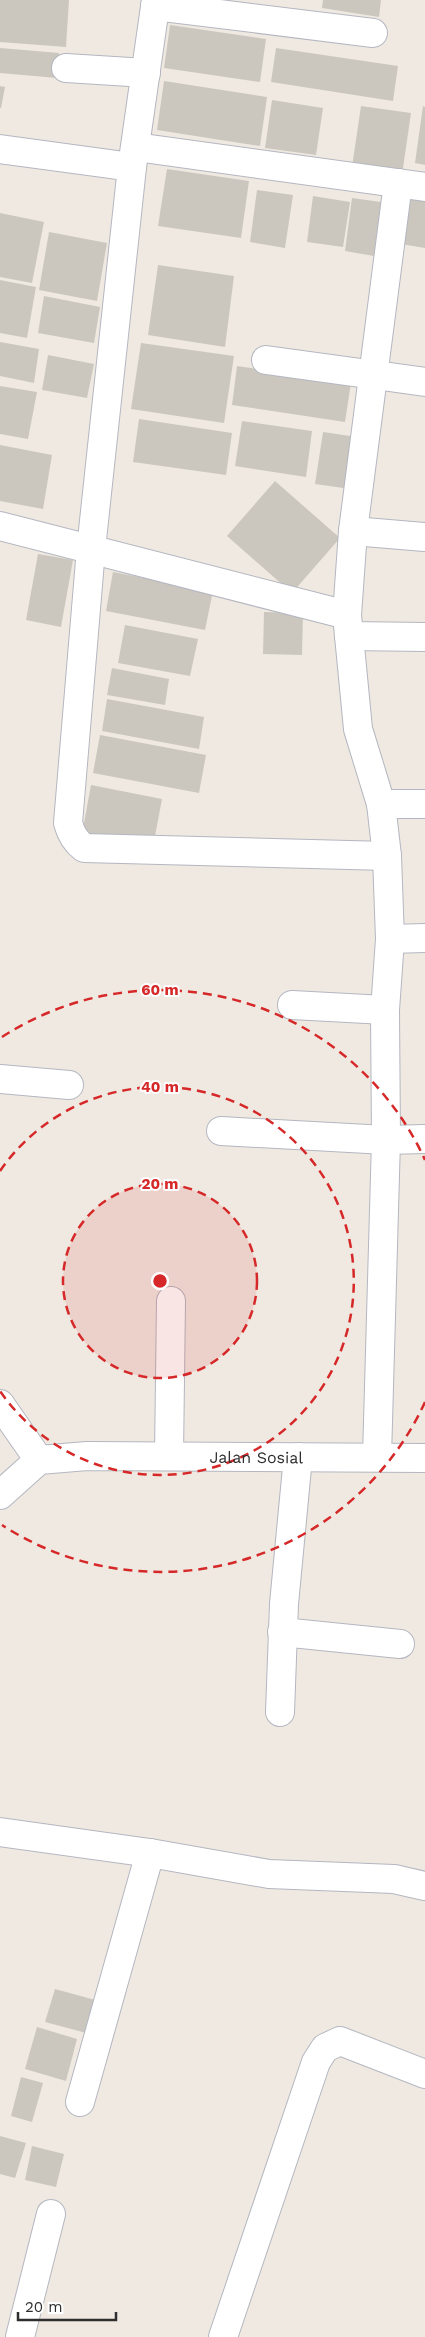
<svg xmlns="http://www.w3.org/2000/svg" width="425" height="2337" viewBox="0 0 425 2337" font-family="'Work Sans',sans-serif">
<rect width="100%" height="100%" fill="#efe9e1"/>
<g fill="#cbc7bf">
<path d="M0 0H69L66 47 0 42Z"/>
<path d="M323 0H381L379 17 322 8Z"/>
<path d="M170 25 266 39 260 82 164 68Z"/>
<path d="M0 48 59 53 57 78 0 73Z"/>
<path d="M276 48 398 66 393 101 271 82Z"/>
<path d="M164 81 267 97 260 146 157 130Z"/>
<path d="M0 86 5 87 1 108H0Z"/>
<path d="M272 100 323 108 316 155 265 148Z"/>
<path d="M361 106 411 113 402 175 352 167Z"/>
<path d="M423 106 425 107V165L415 163Z"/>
<path d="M167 169 249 181 241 238 158 226Z"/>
<path d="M257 190 293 195 285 248 250 242Z"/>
<path d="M313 196 350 202 343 247 307 242Z"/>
<path d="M402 196 425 200V248L395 243Z"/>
<path d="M352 198 381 202 374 256 345 251Z"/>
<path d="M0 213 44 222 32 283 0 277Z"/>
<path d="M49 232 107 243 97 301 39 290Z"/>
<path d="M158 265 234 276 225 347 148 335Z"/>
<path d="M0 280 36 287 27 338 0 333Z"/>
<path d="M44 296 100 307 94 343 38 333Z"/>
<path d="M0 342 39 349 34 383 0 376Z"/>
<path d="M141 343 234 356 224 423 131 409Z"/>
<path d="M48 355 94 364 87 398 42 390Z"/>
<path d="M237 366 351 383 345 422 232 405Z"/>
<path d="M0 386 37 392 28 439 0 434Z"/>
<path d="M139 419 232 433 226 475 133 462Z"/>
<path d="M242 421 312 431 306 477 235 466Z"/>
<path d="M323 432 357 437 350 489 315 484Z"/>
<path d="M0 445 52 455 43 509 0 501Z"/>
<path d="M275 481 340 538 292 593 227 536Z"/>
<path d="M38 554 73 560 61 627 26 620Z"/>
<path d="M113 572 213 591 205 630 106 611Z"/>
<path d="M264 612 303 613 302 655 263 654Z"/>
<path d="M125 625 198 639 190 676 118 663Z"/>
<path d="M112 668 169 679 165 705 107 695Z"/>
<path d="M107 699 204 717 199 749 102 731Z"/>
<path d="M100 735 206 755 199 793 93 773Z"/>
<path d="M91 785 162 799 153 847 82 834Z"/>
<path d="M55 1989 99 2001 90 2034 45 2022Z"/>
<path d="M37 2027 77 2039 66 2081 25 2069Z"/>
<path d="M21 2077 43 2083 32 2122 11 2116Z"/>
<path d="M0 2136 26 2143 15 2178 0 2174Z"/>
<path d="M32 2146 64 2154 56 2187 25 2180Z"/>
</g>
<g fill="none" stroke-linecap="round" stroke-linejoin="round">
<defs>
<g id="minor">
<path d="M156 0 132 167 91 549 68 823C71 834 75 841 84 848L387 856"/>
<path d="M155 6 373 33"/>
<path d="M66 68 146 73"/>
<path d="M136 147 425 187"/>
<path d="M0 149 132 167"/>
<path d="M266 360 425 382"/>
<path d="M0 526 347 615"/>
<path d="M353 531 425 537"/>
<path d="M349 636 425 637"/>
<path d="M381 804H425"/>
<path d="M390 939 425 938"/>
<path d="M292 1005 385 1010"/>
<path d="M0 1079 69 1085"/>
<path d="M221 1131 386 1140 425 1139"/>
<path d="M0 1404 39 1460"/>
<path d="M169 1456 171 1301"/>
<path d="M377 1457 386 1140 385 1010 390 939 387 856 381 804 358 729 347 615 353 531 398 183"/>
<path id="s1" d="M0 1495 39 1460 87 1456 425 1458"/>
<path d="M282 1632 400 1644"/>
<path d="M280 1712 284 1604 298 1457"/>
<path d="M0 1832 150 1853 269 1874 394 1879 425 1886"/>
<path d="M80 2102 150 1853"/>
<path d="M20 2337 51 2214"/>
<path d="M223 2337 316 2062 325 2048 340 2041 425 2074"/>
</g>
</defs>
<use href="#minor" stroke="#b4b7c1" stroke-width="30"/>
<use href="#minor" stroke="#fff" stroke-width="28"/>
</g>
<circle cx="160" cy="1281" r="97" fill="#d62828" fill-opacity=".12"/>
<g fill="none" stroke="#d62828" stroke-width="2.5" stroke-dasharray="9 6">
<circle cx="160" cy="1281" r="97"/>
<path d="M0 1171A194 194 0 1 1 0 1391"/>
<path d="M425 1402A291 291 0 0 1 2 1525M2 1037A291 291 0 0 1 425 1160"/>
</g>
<g text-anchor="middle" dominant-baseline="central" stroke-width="4" stroke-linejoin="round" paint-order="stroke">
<g font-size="16" fill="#2e2e2e" stroke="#fff">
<text stroke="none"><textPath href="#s1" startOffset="270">Jalan Sosial</textPath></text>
</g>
</g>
<circle cx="160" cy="1281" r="8" fill="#d62828" stroke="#fff" stroke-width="2.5"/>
<g font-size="15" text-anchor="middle" font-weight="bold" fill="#d62828" stroke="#fff" stroke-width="4" stroke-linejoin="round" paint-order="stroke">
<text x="160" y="995">60 m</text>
<text x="160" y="1092">40 m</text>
<text x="160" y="1189">20 m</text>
</g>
<path d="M18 2312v8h98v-8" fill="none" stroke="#2e2e2e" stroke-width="2.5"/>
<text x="25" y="2312" font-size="15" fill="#2e2e2e" stroke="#ffffff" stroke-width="4" paint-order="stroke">20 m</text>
</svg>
